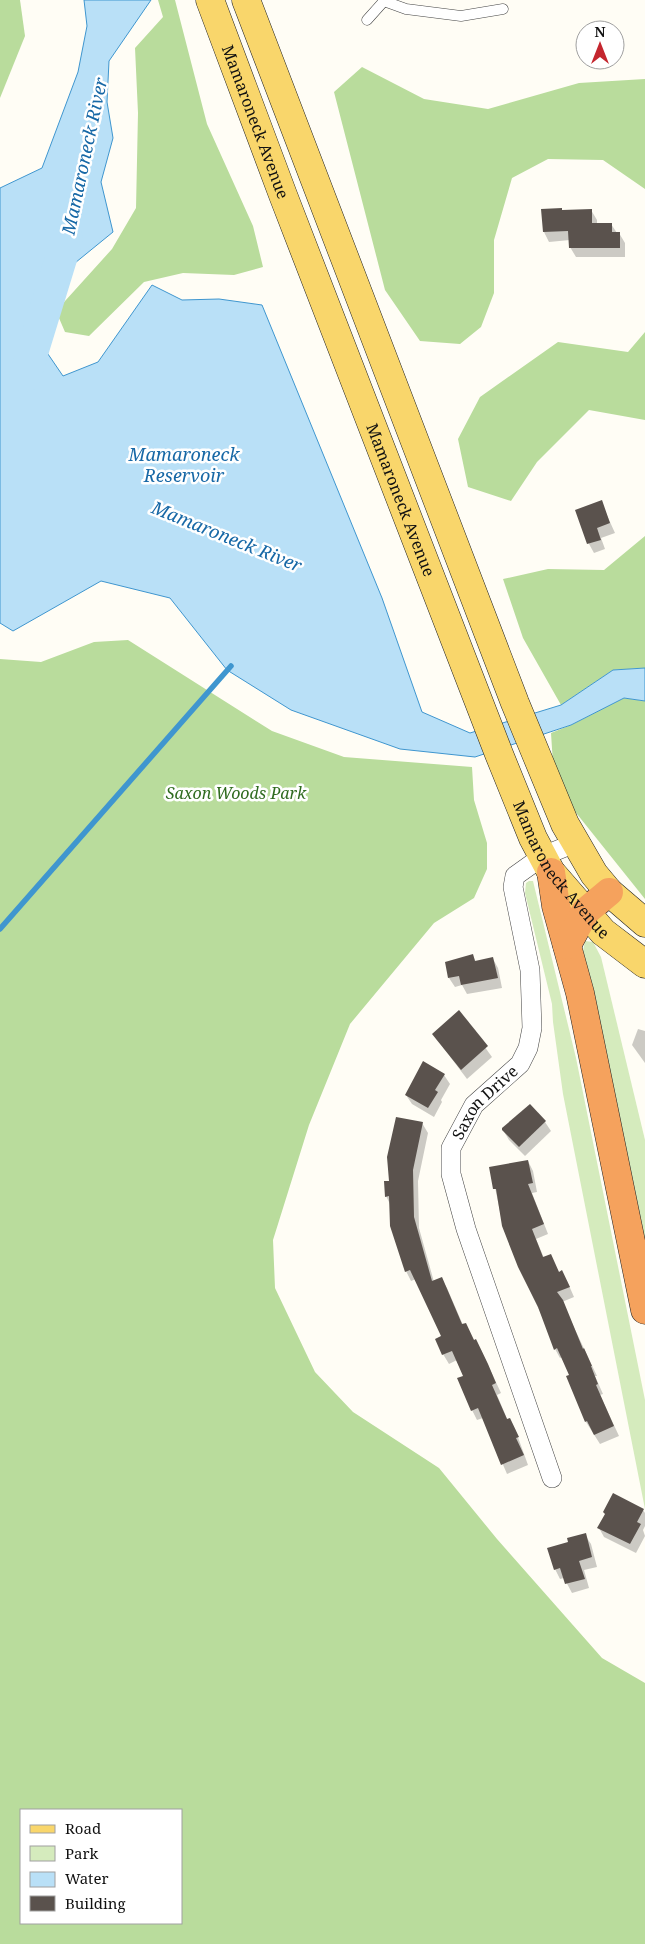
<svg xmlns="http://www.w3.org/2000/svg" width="645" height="1944" viewBox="0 0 645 1944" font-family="'Noto Serif',serif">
<rect width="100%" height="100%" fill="#fffdf5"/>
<g fill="#d5ebbd">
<path d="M529 881H533L576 1058 645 1400V1509L563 1094 553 1022 552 1004 525 893 526 883Z"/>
<path d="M585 941 593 942 601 957 645 1140V1243L583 951Z"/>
</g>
<g fill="#b9dc9c" fill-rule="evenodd">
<path d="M0 0H20L25 36 0 98Z"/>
<path d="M158 0H175L207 124 253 226 263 267 234 275 183 273 144 282 89 336 65 332 56 311 112 249 136 208 138 113 135 48 163 17Z"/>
<path d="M362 67 424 99 488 109 579 83 645 79V189L603 160 548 159 512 178 494 240V293L481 327 460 344 420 341 385 290 334 92Z"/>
<path d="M645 332V420L589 410 537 462 511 501 468 487 458 439 480 397 558 342 628 352Z"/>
<path d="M645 536V668L613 670 561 705 523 638 503 579 548 569 604 570Z"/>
<path d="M128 640 272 731 344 757 472 767 474 800 487 843V869L474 898 434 923 350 1024 309 1125 273 1240 275 1288 315 1372 353 1412 439 1468 497 1539 602 1658 645 1683V1944H0V659L41 662 94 642ZM21 1810H181V1923H21Z"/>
<path d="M624 698 645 701V899L569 804 553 764 551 733 571 725Z"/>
</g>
<path fill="#b9e0f7" stroke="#3f96cf" d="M84 0H151L109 61 107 102 113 138 101 182 113 232 43 289 37 338 63 376 98 362 152 285 182 300 219 299 262 305 382 598 422 712 470 733 561 705 613 670 645 668V701L624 698 571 725 475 757 400 749 291 710 227 670 170 598 101 581 13 631 0 623V188L42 168 78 72 87 26Z"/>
<g fill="#0003">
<path d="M542 210H591L597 220V224H611L617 233H619L625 243V257H576L570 247V240L549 242 544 232Z"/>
<path d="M601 502 615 533 601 538 605 549 594 553 589 544 577 511Z"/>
<path d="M473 956 476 962 493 959 498 968 502 988 467 994 462 985 455 987 449 978Z"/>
<path d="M459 1011 492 1057 467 1079 433 1034Z"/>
<path d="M638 1029 645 1031V1063L632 1045Z"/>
<path d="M444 1075 450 1084 441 1100 442 1102 434 1117 412 1104 406 1095Z"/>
<path d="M545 1122 551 1131 525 1156 509 1140 503 1130Z"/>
<path d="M422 1123 428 1133 418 1181 419 1228 434 1282 441 1278 447 1288 463 1325 481 1350 501 1393 497 1395 508 1421 510 1420 515 1429 528 1465 507 1474 483 1418 477 1420 472 1410 465 1377 457 1360 449 1364 443 1354 442 1337 416 1279 411 1281 406 1271 390 1204 386 1196 390 1182Z"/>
<path d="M528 1161 533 1171 537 1192 532 1193 548 1234 536 1239 544 1258 550 1255 559 1273 567 1281 574 1297 562 1302 597 1376H595L603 1394 600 1395 619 1436 600 1444 586 1422 568 1377 571 1375 562 1357 560 1358 555 1349 549 1331 519 1267 503 1226 491 1168Z"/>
<path d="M643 1510 645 1513V1526L643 1530 645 1536 636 1553 604 1537 599 1528Z"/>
<path d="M585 1535 591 1544 597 1567 584 1570 589 1588 572 1593 564 1578 560 1579 555 1569 570 1543Z"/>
</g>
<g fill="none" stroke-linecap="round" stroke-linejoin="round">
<path stroke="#3f96cf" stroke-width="5.5" d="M0 929 231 666"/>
<path stroke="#b9e0f7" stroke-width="32" d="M25 376 67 239"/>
</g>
<g fill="#5a524d">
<path d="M562 208V210L592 209V223H612V232H620V248H569L568 231 543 232 541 209Z"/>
<path d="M602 500 610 523 597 528 601 540 587 544 575 510Z"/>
<path d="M473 954 475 961 493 957 498 978 461 985 459 976 448 978 445 962Z"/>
<path d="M459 1010 488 1046 461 1070 432 1034Z"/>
<path d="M423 1061 445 1074 435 1090 438 1092 428 1108 405 1095Z"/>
<path d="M530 1104 546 1121 519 1147 502 1130V1128Z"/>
<path d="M396 1117 423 1122 413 1170 414 1217 432 1281 442 1277 462 1324 466 1323 474 1340 476 1339 488 1364 496 1383 492 1385 507 1419 510 1418 519 1437 516 1438 524 1455 501 1465 478 1408 471 1411 457 1378 463 1376 452 1351 442 1355 435 1339 441 1336 410 1270 405 1272 390 1226 389 1196 385 1197 384 1181H389L387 1157Z"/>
<path d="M528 1160 533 1183 528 1184 544 1224 532 1229 543 1257 551 1254 559 1272 562 1270 570 1287 557 1292 563 1300 583 1349 584 1348 592 1366H591L598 1384 596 1385 614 1426 594 1435 587 1421 585 1422 566 1376 569 1375 557 1348 554 1350 538 1307 518 1267 502 1226 496 1189H493L489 1167Z"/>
<path d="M613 1493 644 1509 637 1522 641 1524 630 1544 597 1528 605 1514 603 1512Z"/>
<path d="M586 1533 592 1557 579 1561 585 1579 565 1584 560 1568 554 1570 547 1548 568 1542 567 1538Z"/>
</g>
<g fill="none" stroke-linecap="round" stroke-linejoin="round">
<defs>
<g id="service">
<path d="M384 1 406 9 461 16 503 9"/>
<path d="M367 20 384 1"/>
</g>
<g id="minor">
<path id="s1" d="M552 1478 466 1229 451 1174V1148L474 1105 520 1064 528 1048 532 1028 530 970 513 887 515 876 543 856 575 843"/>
</g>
<g id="primary">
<path id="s2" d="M210 0 283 195 499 754 533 838 551 872 603 932 645 964"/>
<path d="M246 0 515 703 565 824 594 874 609 892 645 923"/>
</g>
<g id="motorway">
<path d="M551 872 556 906 580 993 645 1310"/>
<path d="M567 945 585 912 609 892"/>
</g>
</defs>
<use href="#service" stroke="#444" stroke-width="11"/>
<use href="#minor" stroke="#444" stroke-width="20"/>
<use href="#primary" stroke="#222" stroke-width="29"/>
<use href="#motorway" stroke="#222" stroke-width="29"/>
<use href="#service" stroke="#fff" stroke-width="10"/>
<use href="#minor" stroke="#fff" stroke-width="19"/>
<use href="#primary" stroke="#f9d66b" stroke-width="28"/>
<use href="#motorway" stroke="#f5a25d" stroke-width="28"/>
</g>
<g text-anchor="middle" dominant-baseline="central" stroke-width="5" stroke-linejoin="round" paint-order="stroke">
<g font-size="16" fill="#111" stroke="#fff">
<text stroke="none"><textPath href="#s2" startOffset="130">Mamaroneck Avenue</textPath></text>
<text stroke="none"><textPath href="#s2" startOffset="535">Mamaroneck Avenue</textPath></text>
<text stroke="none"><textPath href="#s2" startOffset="940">Mamaroneck Avenue</textPath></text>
<text stroke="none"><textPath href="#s1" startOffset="404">Saxon Drive</textPath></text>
</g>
<g font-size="16" font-style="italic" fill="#2f6b1f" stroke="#fff">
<text x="236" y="793">Saxon Woods Park</text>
</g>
<g font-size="18" font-style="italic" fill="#1768a6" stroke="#fff">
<text transform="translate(84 156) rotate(-78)">Mamaroneck River</text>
<text x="184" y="454">Mamaroneck<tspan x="184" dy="21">Reservoir</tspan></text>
<text transform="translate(227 536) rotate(22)">Mamaroneck River</text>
</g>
</g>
<rect x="20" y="1809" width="162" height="115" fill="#ffffff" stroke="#a0a0a0"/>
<rect x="30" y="1825" width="25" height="8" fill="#f9d66b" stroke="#a0a0a0"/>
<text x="65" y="1834" font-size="15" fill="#111111">Road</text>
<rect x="30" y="1846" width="25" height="15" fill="#d5ebbd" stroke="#a0a0a0"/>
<text x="65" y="1859" font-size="15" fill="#111111">Park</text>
<rect x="30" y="1872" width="25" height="15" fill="#b9e0f7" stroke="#a0a0a0"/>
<text x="65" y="1884" font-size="15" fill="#111111">Water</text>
<rect x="30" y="1896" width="25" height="15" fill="#5a524d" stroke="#a0a0a0"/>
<text x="65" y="1909" font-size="15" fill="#111111">Building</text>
<g transform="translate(600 45)"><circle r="24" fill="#ffffff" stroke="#a0a0a0"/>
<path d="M0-4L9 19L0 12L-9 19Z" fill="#c4262e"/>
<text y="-8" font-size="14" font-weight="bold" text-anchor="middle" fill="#111111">N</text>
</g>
</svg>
